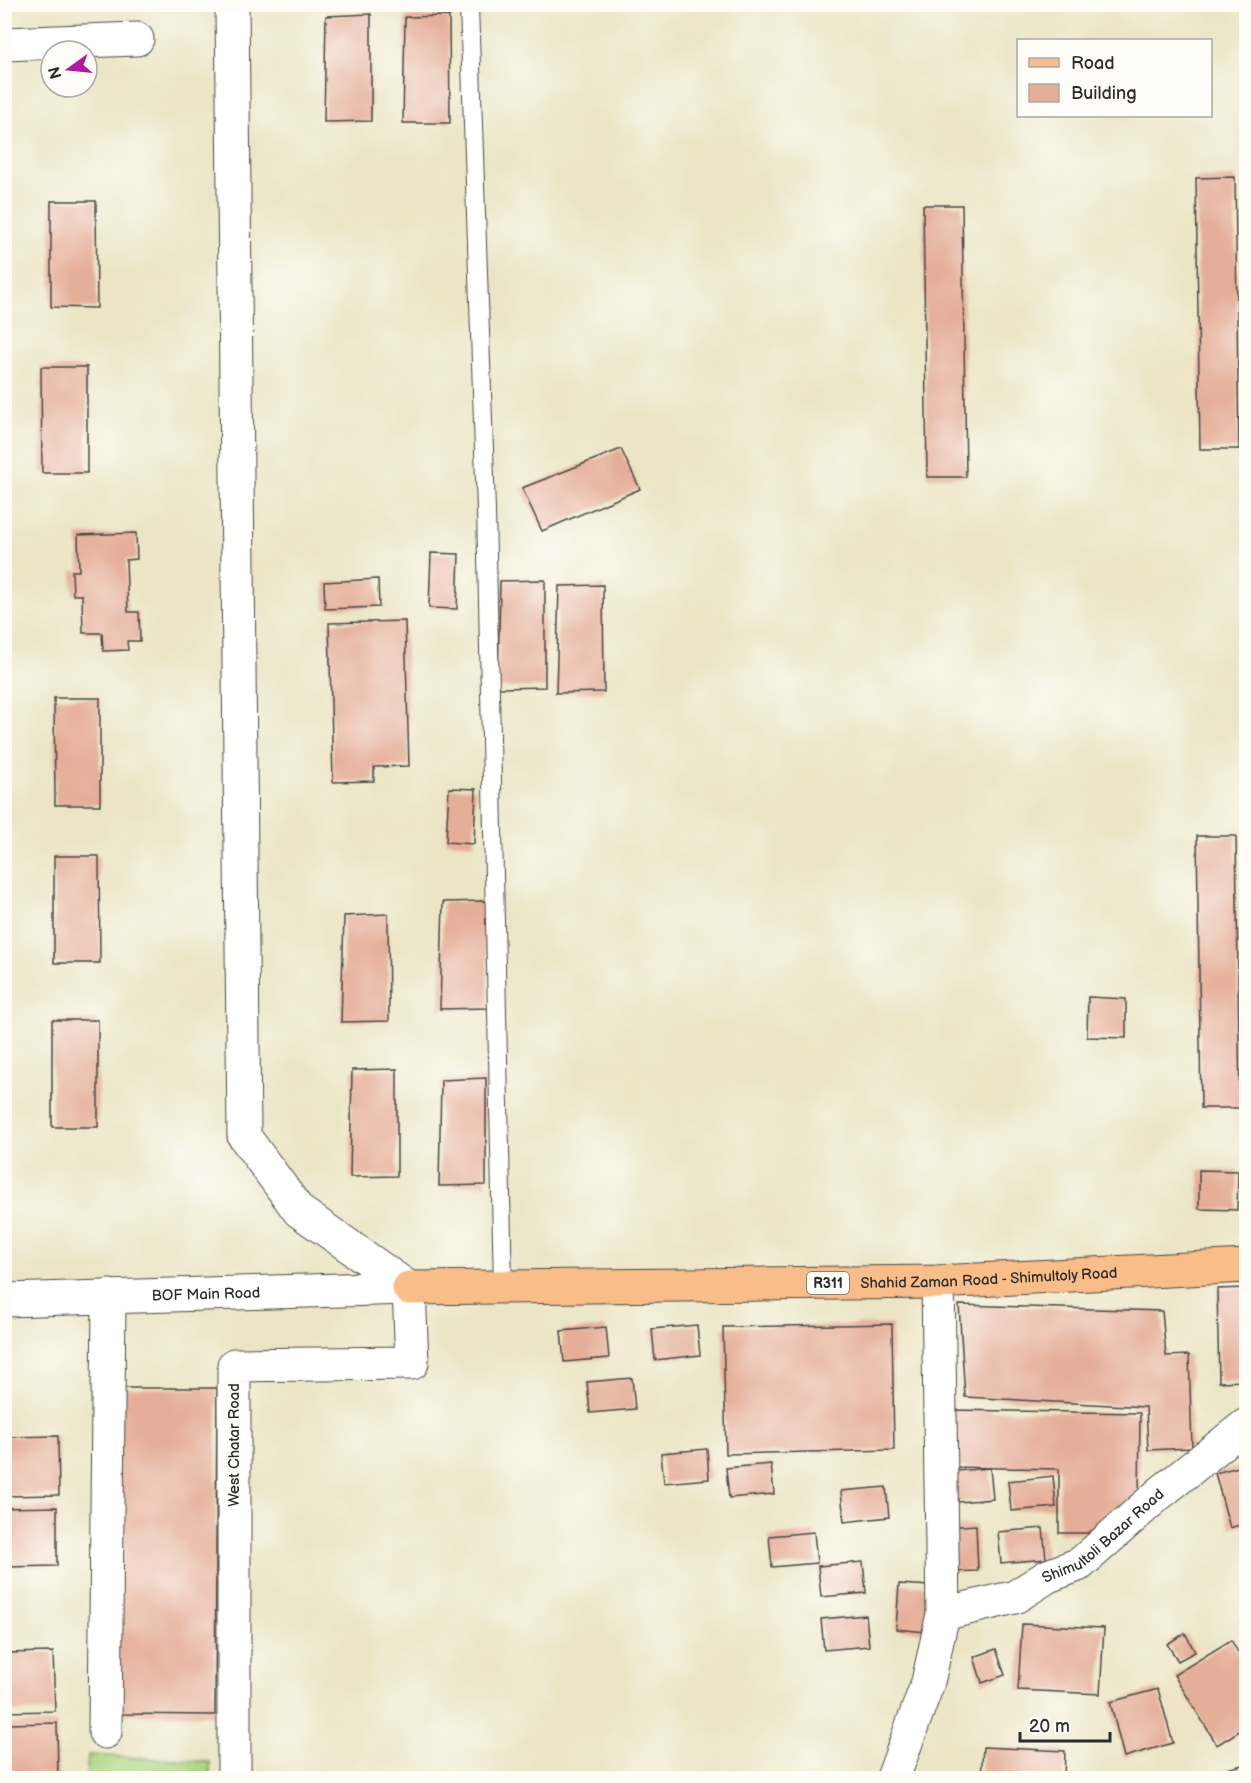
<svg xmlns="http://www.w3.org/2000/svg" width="1251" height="1783" viewBox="0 0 1251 1783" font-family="'Balsamiq Sans',sans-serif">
<rect width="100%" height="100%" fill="#fdfcf7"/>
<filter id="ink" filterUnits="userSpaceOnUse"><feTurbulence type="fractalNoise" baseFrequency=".0167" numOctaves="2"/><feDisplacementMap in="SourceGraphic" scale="12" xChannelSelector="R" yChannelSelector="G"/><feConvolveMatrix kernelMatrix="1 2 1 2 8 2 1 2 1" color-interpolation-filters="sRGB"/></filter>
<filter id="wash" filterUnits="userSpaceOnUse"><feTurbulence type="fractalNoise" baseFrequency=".008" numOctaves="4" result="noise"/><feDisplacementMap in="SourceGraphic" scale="24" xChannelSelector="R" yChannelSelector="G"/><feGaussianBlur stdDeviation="1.35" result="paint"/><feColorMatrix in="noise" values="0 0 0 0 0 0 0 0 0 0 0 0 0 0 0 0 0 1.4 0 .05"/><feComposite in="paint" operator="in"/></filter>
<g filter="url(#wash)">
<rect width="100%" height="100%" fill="#ebe5c5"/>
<path fill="#acd682" stroke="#6c8056" stroke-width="1.5" d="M88 1755 210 1762V1778H86Z"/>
<g id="blocks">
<g fill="#e5ae99">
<path d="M371 14V121L324 122 326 16Z"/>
<path d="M449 16 450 123H403L405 17Z"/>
<path d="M1235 177 1239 449H1200L1196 178Z"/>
<path d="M51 201H96L97 308 51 307Z"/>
<path d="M923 205H962L966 477H927Z"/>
<path d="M41 367H87V473H42Z"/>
<path d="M621 449 640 489 542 531 522 488Z"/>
<path d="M136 533 137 559 126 560 128 612H139L140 641H127L128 650 103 651 102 633H83L82 595H73L72 571H79L78 535Z"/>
<path d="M431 553 459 554 457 609 429 608Z"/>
<path d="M378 579 379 607 325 609 324 582Z"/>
<path d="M545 580V687L498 688 500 581Z"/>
<path d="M603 585 604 692 556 693 559 586Z"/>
<path d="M405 621 409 766 374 767V781L333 782 329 623Z"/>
<path d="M54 698H100V805H55Z"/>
<path d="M449 788 476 789 474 844 446 842Z"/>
<path d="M1197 836H1236L1240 1108H1201Z"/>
<path d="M54 856H99L100 963H54Z"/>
<path d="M487 901 488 1008 440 1009 443 902Z"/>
<path d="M388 914 389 1021 341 1022 344 916Z"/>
<path d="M1088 997 1126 999V1038L1087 1037Z"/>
<rect x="52" y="1020" width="46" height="107"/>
<path d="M397 1069V1176L350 1177 352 1070Z"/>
<path d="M486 1078V1185L439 1186 441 1080Z"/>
<path d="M1199 1170 1238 1171 1237 1210 1199 1209Z"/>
<path d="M1246 1288V1381L1219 1382 1217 1289Z"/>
<path d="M959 1305 1162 1311 1166 1356 1189 1355 1192 1448 1148 1450 1146 1407 965 1397Z"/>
<path d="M892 1324 894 1450 726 1454 723 1327Z"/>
<path d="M697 1325 700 1355 655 1360 652 1329Z"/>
<path d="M606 1327 609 1358 564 1362 561 1331Z"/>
<path d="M632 1378 635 1409 590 1413 587 1382Z"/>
<path d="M117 1388H217L215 1715 116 1714Z"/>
<path d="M951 1410 1140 1413 1139 1499 1088 1533H1059V1469L950 1467Z"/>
<path d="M58 1436 59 1495 4 1496V1437Z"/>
<path d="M707 1449 709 1479 664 1483 661 1453Z"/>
<path d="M771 1464 774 1494 729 1498 726 1468Z"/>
<path d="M1246 1465V1523L1230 1528 1215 1473Z"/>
<path d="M990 1468 993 1499 948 1503 945 1472Z"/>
<path d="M1053 1476 1056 1507 1011 1511 1008 1481Z"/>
<path d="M886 1487 889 1517 844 1522 841 1491Z"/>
<path d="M57 1507V1566L4 1567V1508Z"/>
<path d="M976 1525 978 1571 948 1572 945 1527Z"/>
<path d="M1043 1528 1046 1559 1001 1563 998 1532Z"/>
<path d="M814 1532 817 1563 772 1567 769 1536Z"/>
<path d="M863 1562 866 1593 821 1597 818 1566Z"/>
<path d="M899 1584 930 1586 926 1632 896 1629Z"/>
<path d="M866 1615 869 1646 824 1650 821 1619Z"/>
<path d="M1022 1624 1104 1628 1100 1694 1018 1690Z"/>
<path d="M1185 1633 1195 1652 1178 1661 1167 1644Z"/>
<path d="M1231 1640 1246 1666V1727L1217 1745 1174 1675Z"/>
<path d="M996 1649 1005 1675 982 1683 974 1657Z"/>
<path d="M53 1652 55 1711 4 1712V1653Z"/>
<path d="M1158 1689 1173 1743 1124 1757 1110 1702Z"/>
<path d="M57 1723 58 1778H4V1724Z"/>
<path d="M983 1747 1065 1751 1064 1778H981Z"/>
<path d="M1246 1764V1778H1206L1205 1775Z"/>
</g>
</g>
</g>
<g filter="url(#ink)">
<use href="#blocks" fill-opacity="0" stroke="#484742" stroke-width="1.5"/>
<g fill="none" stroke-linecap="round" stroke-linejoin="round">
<defs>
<path id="service" d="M467 4 469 6 486 510 503 1287"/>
<g id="minor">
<path d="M232 4 244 1136 299 1211 409 1288"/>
<path d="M4 44 137 39"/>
<path id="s1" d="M4 1300 409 1288"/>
<path id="s2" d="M943 1614 1015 1597 1048 1576 1080 1564 1159 1494 1246 1425"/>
<path d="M105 1732 109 1296"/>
<path d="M234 1778V1365L412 1363 409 1288"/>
<path d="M893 1778 928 1682 943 1614 938 1282"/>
</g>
<g id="primary">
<path id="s3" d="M409 1288 938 1282 1246 1266"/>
</g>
</defs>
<use href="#service" stroke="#484742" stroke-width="20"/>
<use href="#minor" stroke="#484742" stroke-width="35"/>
<use href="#primary" stroke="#484742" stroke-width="35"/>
<use href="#service" stroke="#fff" stroke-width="18"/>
<use href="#minor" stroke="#fff" stroke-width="33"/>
<use href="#primary" stroke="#f8bd89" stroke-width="33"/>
</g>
</g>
<g text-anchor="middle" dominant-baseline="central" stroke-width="4.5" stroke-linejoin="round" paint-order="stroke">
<rect fill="#fdfcf7" stroke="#6a6a68" stroke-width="1.5" x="807" y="1272" width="42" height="22" rx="4.5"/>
<g font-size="14" font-weight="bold" fill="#2b2b2b">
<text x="828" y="1283">R311</text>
</g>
<g font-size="15" fill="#2b2b2b" stroke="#fdfcf7">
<text stroke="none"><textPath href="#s3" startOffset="580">Shahid Zaman Road - Shimultoly Road</textPath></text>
<text stroke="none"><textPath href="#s1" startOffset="202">BOF Main Road</textPath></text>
<text transform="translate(234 1445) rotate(-90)">West Chatar Road</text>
<text stroke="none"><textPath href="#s2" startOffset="182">Shimultoli Bazar Road</textPath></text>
</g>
</g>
<rect width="1251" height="1783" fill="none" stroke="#fdfcf7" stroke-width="24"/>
<rect x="1017" y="39" width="195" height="78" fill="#fdfcf7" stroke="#a9a8a5" stroke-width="1.5"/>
<rect x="1029" y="58" width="30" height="9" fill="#f8bd89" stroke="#a9a8a5" stroke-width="1.5"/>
<text x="1071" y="69" font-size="18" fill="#2b2b2b">Road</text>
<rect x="1029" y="84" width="30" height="18" fill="#e5ae99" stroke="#a9a8a5" stroke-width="1.5"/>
<text x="1071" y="99" font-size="18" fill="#2b2b2b">Building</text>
<g transform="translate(69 69) rotate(255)"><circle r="28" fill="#fdfcf7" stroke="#a9a8a5" stroke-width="1.5"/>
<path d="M0-4.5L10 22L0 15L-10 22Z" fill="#b5179e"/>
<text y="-9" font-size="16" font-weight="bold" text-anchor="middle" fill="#2b2b2b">N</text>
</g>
<path d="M1020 1732v9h90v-9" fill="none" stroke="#2b2b2b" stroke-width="3"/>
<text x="1029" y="1732" font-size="18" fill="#2b2b2b" stroke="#fdfcf7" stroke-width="4.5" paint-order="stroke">20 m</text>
</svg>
